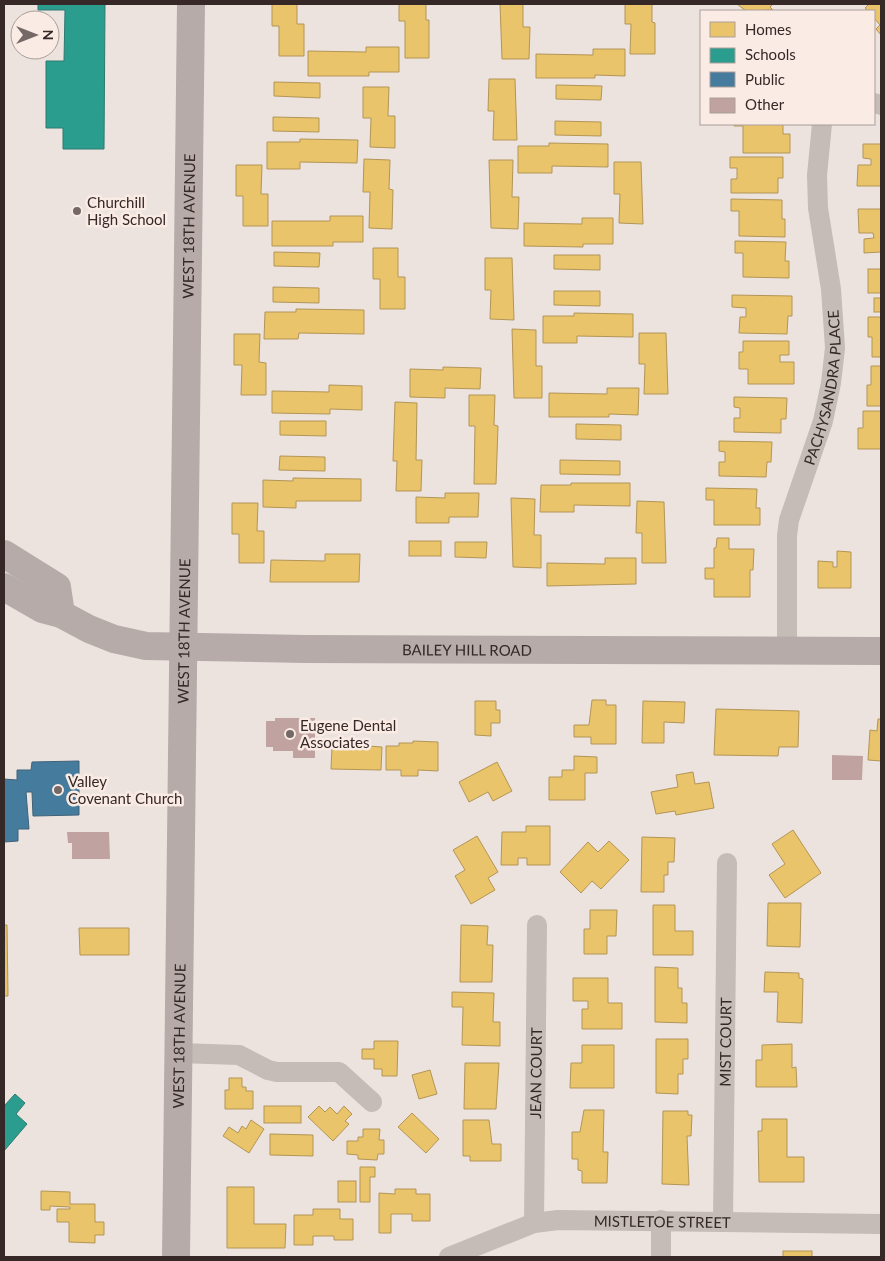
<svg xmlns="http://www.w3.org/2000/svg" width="885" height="1261" viewBox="0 0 885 1261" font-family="Lato,sans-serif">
<rect width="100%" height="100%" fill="#ece3df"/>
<g fill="#e9c46a" stroke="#b39556">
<path d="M272 4H297V24H304V56H279V26H272Z"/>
<path d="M399 4H426V20H429V58H405V21H399Z"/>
<path d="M500 4H523V27H530L529 59H502Z"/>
<path d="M625 4H652V22L655 23V54H630L631 24H625Z"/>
<path d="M737 4H773L770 7 773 10 746 11Z"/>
<path d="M869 4H881V35L876 29 880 25 874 18V11H868L865 8Z"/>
<path d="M366 47H399V72H369V76H308V51L366 52Z"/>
<path d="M593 49H625V76L595 75V78H536V54L593 55Z"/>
<path d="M489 79H515L517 140H493L494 111H488Z"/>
<path d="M274 82 320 83V98L274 96Z"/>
<path d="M556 85 602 86 601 100 556 99Z"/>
<path d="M363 87H389L388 116H395V148L370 147 371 118H363Z"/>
<path d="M273 117 319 118V132L273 131Z"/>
<path d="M555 121 601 122V136L555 135Z"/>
<path d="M734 124H783V134H790V153H743V126H734Z"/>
<path d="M300 139 358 140 357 163 300 162V169H267V142H300Z"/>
<path d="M549 143 608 144V167L552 166V173H518V146H549Z"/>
<path d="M863 144H881V186H857L858 165H871V159L863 158Z"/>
<path d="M730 157H783V178H778V193H731V179H737V168H730Z"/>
<path d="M364 159 390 160 389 189 393 190 392 229 369 228 370 192H363Z"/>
<path d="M489 160H513L512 197H519L518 229 491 228Z"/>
<path d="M614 162H641L643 224 619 223 620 194H614Z"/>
<path d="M236 165H262L261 194H268V226H243V196H236Z"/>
<path d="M731 199 782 200V219H785V237L739 236V211H731Z"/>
<path d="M858 209H881V252L864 253V239L874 238 873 233H859Z"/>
<path d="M330 216H363V242H333V246H272V221H330Z"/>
<path d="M582 218H613V244H583V247L524 246V223L582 224Z"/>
<path d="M735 241 786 242 785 261H789V278L743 277V253H735Z"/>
<path d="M373 248H398V277H405V309H380V279H373Z"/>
<path d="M274 252 320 253 319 267 274 266Z"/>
<path d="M554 255H600V270L554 269Z"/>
<path d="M485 258H512L514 320 490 319 491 290H485Z"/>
<rect x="868" y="269" width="13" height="24"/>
<path d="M273 287 319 288V303L273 302Z"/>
<path d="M554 291H600V306L554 305Z"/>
<path d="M732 295 792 296V316H788L787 334 739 333 740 317H746V308L732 307Z"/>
<rect x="874" y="298" width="7" height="14"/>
<path d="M296 309 364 310V334L299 333 298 339H264L265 312H296Z"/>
<path d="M574 313 633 314V337L577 336V343H543V316H574Z"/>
<path d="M868 317H881V357H872V337H868Z"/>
<path d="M512 329 536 330V366H542V398H514Z"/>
<path d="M639 333H666L668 394H644L645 364H639Z"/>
<path d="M234 334H260L259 362 266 363V395H241L242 365H234Z"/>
<path d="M743 341H789V355H780V362H794V384H748V369H739V352H743Z"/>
<path d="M871 366H881V406H867V385H871Z"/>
<path d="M443 367 481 368 480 389 445 388V398L410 397V369L443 370Z"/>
<path d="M329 385 362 386V410L330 409V414L272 413V391L329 392Z"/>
<path d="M607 388H639L638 415 609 414V417H549V393L607 394Z"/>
<path d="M469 395H495L494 425 498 426 496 484H474L475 426H469Z"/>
<path d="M734 397 787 398 786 419H781V433L734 432V418H740V408L734 407Z"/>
<path d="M395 402 417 403 416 460H422L421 491H396L397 461H393Z"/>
<path d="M863 411H881V449H858V428H863Z"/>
<path d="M280 421H326V436L280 435Z"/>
<path d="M576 424 621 425V440L576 439Z"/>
<path d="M719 441 772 442 771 462H767L766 477 719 476V462H725V452L719 451Z"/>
<path d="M280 456 325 457V471L279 470Z"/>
<path d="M560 460 620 461V475L560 474Z"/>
<path d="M293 478 361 479V501H296V508L263 507V480L293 481Z"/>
<path d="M571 483H630V506L574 505V512H540L541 485H571Z"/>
<path d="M706 488 757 489 756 508H760V525H714V500H706Z"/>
<path d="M445 493H479L478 517H449V523H416V497L445 498Z"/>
<path d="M511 498 535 499 534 535H541V568L513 567Z"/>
<path d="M637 501 664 502 666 563H642V533H636Z"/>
<path d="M232 503H258L257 531H264V563H239V534H232Z"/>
<path d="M717 538H729V549H754L753 570H750V597H714V579H705V568H714V548H716Z"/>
<rect x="409" y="541" width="32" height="15"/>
<path d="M455 542H487L486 558 455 557Z"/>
<path d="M837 551 851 552V588H818V561L833 562V567H837Z"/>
<path d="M325 554H360L359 582H270L271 560 325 561Z"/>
<path d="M605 558H636V584L547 586V563L605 564Z"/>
<path d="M592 700H606V705H616V744H591V737H574V725H589Z"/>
<path d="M475 701H496V710H500V723H491V736L475 735Z"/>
<path d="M643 701 685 702 684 723 664 722V743H642Z"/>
<path d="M716 709 799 711 798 747H779L778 756 714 755Z"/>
<path d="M878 719H881V761L868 760 870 730 877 731Z"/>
<path d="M334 741H368V746L382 747 381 770 331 769 332 747H334Z"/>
<path d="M413 741 438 742V771L418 770V776H401V770H386V746H399V743H413Z"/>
<path d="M574 756 597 757V773H585V800H549V777H562V770H574Z"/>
<path d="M497 762 512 791 493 801 488 792 469 802 459 782Z"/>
<path d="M693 772 695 784 709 782 714 808 676 815 675 811 656 814 651 792 678 787 676 775Z"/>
<path d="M526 826H550V865H527V858H518V865H501L502 832H526Z"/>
<path d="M793 830 821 873 785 898 769 875 785 864 772 844Z"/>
<path d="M477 836 498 872 488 878 495 890 471 904 455 876 465 870 453 850Z"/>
<path d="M642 837 675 838 674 862H668V875H664V892H641Z"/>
<path d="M609 841 629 860 601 889 592 881 581 893 560 872 588 842 598 852Z"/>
<path d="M768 903H801L800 947 767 946Z"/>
<path d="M653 905H675V931H693V955H653Z"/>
<path d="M590 910H617L616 936H607V954H584V929H590Z"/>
<path d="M4 925H7L8 996H4Z"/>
<path d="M461 925 488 926 487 945H493L492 982H460Z"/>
<path d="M79 928H129V955H80Z"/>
<path d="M655 967 678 968V988H682V1003H687V1023L655 1022Z"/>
<path d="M765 972 799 973V978L803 979 802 1023 777 1022 778 992H764Z"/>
<path d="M573 978H608V1003H622V1029H582V1009H588V1001H573Z"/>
<path d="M452 992 494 993 493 1022H500V1046L462 1045 463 1007H452Z"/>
<path d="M656 1039H688V1059H683V1074H678V1094L656 1093Z"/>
<path d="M374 1041H398L397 1076H382V1069H374V1059H362V1049H374Z"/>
<path d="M792 1044V1068L796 1067 797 1087H756V1060H762V1045Z"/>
<path d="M582 1045H614V1088H570L571 1063H582Z"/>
<path d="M465 1063H499L496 1109H464Z"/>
<path d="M430 1070 437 1094 419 1099 412 1075Z"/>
<path d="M229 1078H242V1087H246V1091H253V1109H225V1090H229Z"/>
<rect x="264" y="1106" width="37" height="17"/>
<path d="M319 1106 325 1112 330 1107 337 1114 344 1106 352 1114 345 1121 349 1124 333 1141 308 1117Z"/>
<path d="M584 1110H604L603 1152H608L607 1183H582V1171L578 1170V1159H572V1132H580Z"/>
<path d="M663 1111H688V1115H692L691 1136H687L689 1185 662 1184Z"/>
<path d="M412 1113 439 1139 426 1153 398 1127Z"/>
<path d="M762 1119H787V1157H804V1182H759L758 1131H762Z"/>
<path d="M251 1120 264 1129 249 1153 223 1136 229 1127 238 1133 242 1126 246 1129Z"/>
<path d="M463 1120H489L492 1144H501V1161H470V1156H463Z"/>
<path d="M363 1129H380L379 1140H384V1154H378L377 1160 358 1159V1155L347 1154V1141H358V1137H363Z"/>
<path d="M270 1134 313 1135V1156L270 1155Z"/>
<path d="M360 1167H375V1177H370V1202H360Z"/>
<rect x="338" y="1181" width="18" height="21"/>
<path d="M227 1187H254V1224H286L285 1248H227Z"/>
<path d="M395 1189H416V1194H430V1221H412V1214H391V1233H379V1193L395 1194Z"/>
<path d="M41 1191 70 1192V1204H95V1222H104V1235H95V1243L69 1242V1222H57V1209H70V1207L50 1206V1210H41Z"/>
<path d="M313 1209H340V1219H353V1240H334V1236H313V1245H294V1215H313Z"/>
<rect x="783" y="1251" width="29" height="6"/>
</g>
<g fill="#2a9d8f" stroke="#2d7a70">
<path d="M38 4H105L104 149H63V128H46V61H64L65 10H38Z"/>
<path d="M15 1094 25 1103 16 1114 27 1124 4 1151V1106Z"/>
</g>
<path fill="#457b9d" stroke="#406279" d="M79 761V815L33 816 32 792H26L29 829H18V841L4 842V779L17 780V770H31L32 762Z"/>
<g fill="#c0a2a0">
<path d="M275 718H315V758H293V751H273V747H266V721H275Z"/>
<path d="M832 755 863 756 862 780H832Z"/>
<path d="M67 832H109L110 859H72V843H68Z"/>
</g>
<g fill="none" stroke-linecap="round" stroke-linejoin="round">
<g stroke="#c5bbb7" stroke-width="20">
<path d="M874 103 881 105"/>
<path id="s1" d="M787 650V536L789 520 823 421 831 383 835 348 831 289 818 208 817 175 822 124"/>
<path d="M179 1053 239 1055 268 1070 277 1072H339L372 1102"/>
<path id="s2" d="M723 1221 727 863"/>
<path id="s3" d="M534 1223 537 925"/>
<path id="s4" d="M449 1257 534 1223 558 1220 881 1224"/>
<path d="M661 1257V1220"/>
</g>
<g stroke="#b6aba8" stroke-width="28">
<path d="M4 554 57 587 61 614"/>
<path id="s5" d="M4 587 42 609 61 614 89 629 114 639 146 646 305 649 881 651"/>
<path id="s6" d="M176 1257 191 4"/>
</g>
</g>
<g fill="#756967" stroke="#faece5" stroke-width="2">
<circle cx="77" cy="211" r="5"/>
<circle cx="290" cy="734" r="5"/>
<circle cx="58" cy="790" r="5"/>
</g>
<g text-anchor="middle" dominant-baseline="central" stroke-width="5" stroke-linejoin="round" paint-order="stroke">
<g font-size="15" fill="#352826" stroke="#faece5" text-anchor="start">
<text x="87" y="202">Churchill<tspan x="87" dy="17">High School</tspan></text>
<text x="300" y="725">Eugene Dental<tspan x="300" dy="17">Associates</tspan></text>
<text x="68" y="781">Valley<tspan x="68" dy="17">Covenant Church</tspan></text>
</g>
<g font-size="15" fill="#352826" stroke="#faece5">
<text stroke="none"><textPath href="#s6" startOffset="1031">WEST 18TH AVENUE</textPath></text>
<text stroke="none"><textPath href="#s1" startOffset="268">PACHYSANDRA PLACE</textPath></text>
<text stroke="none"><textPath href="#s6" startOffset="626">WEST 18TH AVENUE</textPath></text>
<text stroke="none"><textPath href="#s5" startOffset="476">BAILEY HILL ROAD</textPath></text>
<text stroke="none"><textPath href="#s6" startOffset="221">WEST 18TH AVENUE</textPath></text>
<text stroke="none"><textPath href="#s2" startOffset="179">MIST COURT</textPath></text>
<text stroke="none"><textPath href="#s3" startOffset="150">JEAN COURT</textPath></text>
<text stroke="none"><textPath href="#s4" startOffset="220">MISTLETOE STREET</textPath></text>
</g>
</g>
<rect width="885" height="1261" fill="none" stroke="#352826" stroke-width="10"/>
<rect x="700" y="10" width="175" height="115" fill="#faece5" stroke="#ab9e99"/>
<rect x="710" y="22" width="25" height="15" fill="#e9c46a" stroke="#ab9e99"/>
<text x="745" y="35" font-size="15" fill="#352826">Homes</text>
<rect x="710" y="48" width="25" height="15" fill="#2a9d8f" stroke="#ab9e99"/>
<text x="745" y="60" font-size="15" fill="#352826">Schools</text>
<rect x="710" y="72" width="25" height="15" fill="#457b9d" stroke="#ab9e99"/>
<text x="745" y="85" font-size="15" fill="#352826">Public</text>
<rect x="710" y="98" width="25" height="15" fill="#c0a2a0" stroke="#ab9e99"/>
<text x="745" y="110" font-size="15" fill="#352826">Other</text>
<g transform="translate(35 35) rotate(90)"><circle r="24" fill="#faece5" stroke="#ab9e99"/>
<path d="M0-4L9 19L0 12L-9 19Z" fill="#756967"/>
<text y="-8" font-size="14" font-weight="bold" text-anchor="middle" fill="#352826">N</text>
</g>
</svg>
